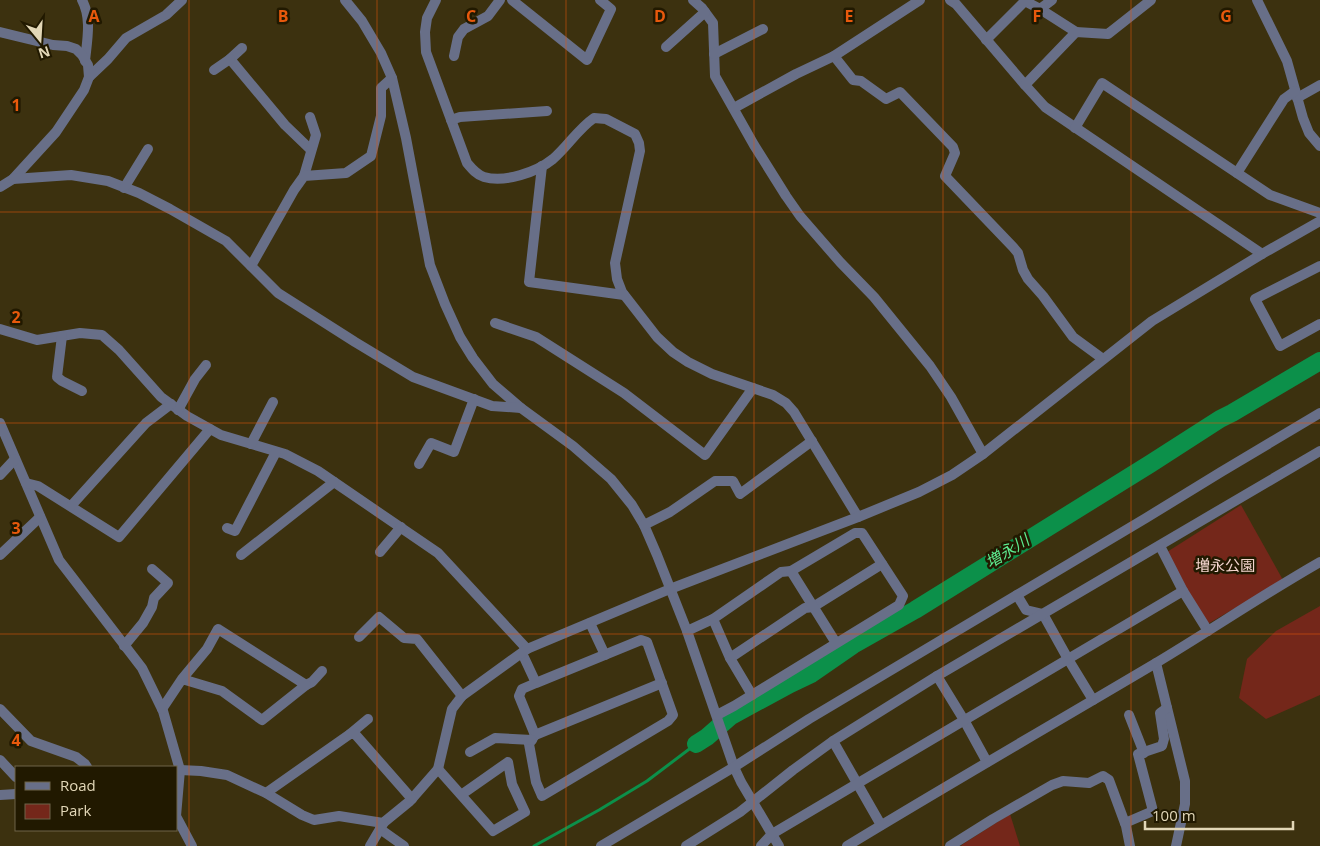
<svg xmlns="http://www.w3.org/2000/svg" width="1320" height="846" viewBox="0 0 1320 846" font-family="'Open Sans','Noto Sans JP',sans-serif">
<rect width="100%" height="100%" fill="#3c310f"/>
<g fill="#74271a">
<path d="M1241 505 1283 580 1206 625 1167 552Z"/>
<path d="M1320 606V695L1266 719 1239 698 1247 659 1276 631Z"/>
<path d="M1010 814 1020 846H961L963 844Z"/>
</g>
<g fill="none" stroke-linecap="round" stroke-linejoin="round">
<path stroke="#0c904a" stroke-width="3" d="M534 846 599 810 647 781 696 744"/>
<path stroke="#0c904a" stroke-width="18" d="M696 744 707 737 731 716 790 684 811 674 853 645 915 610 1150 464 1220 419 1232 413 1320 361"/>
<g stroke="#686f88" stroke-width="10">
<path d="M82 0C92 19 87 40 85 61"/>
<path d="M345 0 362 21 381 53 392 78 406 138 430 265 445 304 460 337 473 358 493 384 521 408 573 446 611 479 632 505 644 525 657 555 687 631 734 767 741 782 779 846"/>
<path d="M436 0 427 18 425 32 426 52 467 163C472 169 477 175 484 177 505 183 537 172 553 159 568 146 578 129 594 118L606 119 635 134 639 143 640 151 615 263 617 279 622 292 657 337 673 352 688 362 712 374 773 395 786 403 794 412 858 517"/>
<path d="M512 0 587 60 611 9 600 0"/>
<path d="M693 0 702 8 713 23 715 76 754 145 786 196 800 216 840 262 874 297 930 366 951 397 983 454"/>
<path d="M950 0 956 4 1025 85 1045 107 1262 254"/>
<path d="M1257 0 1287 61 1303 118 1309 133 1320 146"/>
<path d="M1040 9 1076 32"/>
<path d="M0 32 53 45 67 46 76 49 82 55 88 65 89 77 84 90 56 132 13 179 0 187"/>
<path d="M986 40 1025 1 1040 9 1052 0"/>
<path d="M666 47 705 12"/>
<path d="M242 48 230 59 285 125 311 150"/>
<path d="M714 54 763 29"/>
<path d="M454 56 458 37 464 29 488 16 500 0"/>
<path d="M834 56 853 80 861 81 886 99 900 92 953 147 955 153 945 176 1013 247 1018 253 1023 270 1028 279 1043 296 1073 337 1103 359"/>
<path d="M214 70 230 59"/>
<path d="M89 77 108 59 126 38 166 15 182 0"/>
<path d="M1025 85 1076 32 1108 34 1151 0"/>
<path d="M1297 98 1320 85"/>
<path d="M734 108 796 74 834 56 920 0"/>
<path d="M451 120 460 117 547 111"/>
<path d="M1075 128 1102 83 1270 195 1320 213"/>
<path d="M542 166 529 282 624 295"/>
<path d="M1237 173 1284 99 1295 91"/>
<path d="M304 176 316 135 310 117"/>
<path d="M13 179 71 175 108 181 139 193 170 209 226 241 278 293 355 342 413 377 492 406 521 408"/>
<path d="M124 188 148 149"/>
<path d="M251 266 294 190 304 176 346 173 371 156 381 116V88L392 78"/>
<path d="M1320 266 1255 299 1280 346 1320 324"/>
<path d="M495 323 536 337 624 393 705 455 753 388"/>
<path d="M0 329 37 340 80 333 102 335 119 350 161 397 187 416 221 435 285 454 318 471 438 553 527 649"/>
<path d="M62 336 57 377 62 381 82 391"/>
<path d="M178 410 195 379 206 365"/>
<path d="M0 423 59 560 142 668 163 711 180 770 176 816 192 846"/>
<path d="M251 444 273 402"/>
<path d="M419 464 431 443 454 452 474 399"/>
<path d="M0 475 15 459"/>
<path d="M26 483 38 486 119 537 210 429"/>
<path d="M71 506 146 423 171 404"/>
<path d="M644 525 670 512 715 481H733L740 494 812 441"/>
<path d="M227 528 235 531 276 452"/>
<path d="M1160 546 1183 591 1208 631"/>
<path d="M380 552 401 527"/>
<path d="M0 555 40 517"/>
<path d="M241 555 334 482"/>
<path d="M1017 595 1026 610 1043 614 1068 659 1093 700"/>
<path d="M713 619 730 658"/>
<path d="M590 623 605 655"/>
<path d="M687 631 713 619 781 572 791 571"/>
<path d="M359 637 379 617 404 638 417 639 462 696"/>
<path d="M124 646 143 623 152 607 154 598 168 583 152 569"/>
<path d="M522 653 536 683 522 689 519 696 535 735 529 744 536 782 542 796 668 721 673 715 647 642 641 640 536 683"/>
<path d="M1156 663 1185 781V804L1176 846"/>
<path d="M937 676 964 720 987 762"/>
<path d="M306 685 312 682 322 671"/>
<path d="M752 695 730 658 805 608 813 607 882 564"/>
<path d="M0 709 31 741 76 757 85 764 87 767"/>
<path d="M162 709 182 679 207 649 218 629 306 685 262 720 222 691 182 679"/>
<path d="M717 715 734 706 899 605 903 596 862 533H855L791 571 836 643"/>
<path d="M1129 715 1144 753"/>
<path d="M350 734 368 719"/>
<path d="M535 735 662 683"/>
<path d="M833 741 881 825"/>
<path d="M470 752 495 738 532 740"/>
<path d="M0 760 16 777"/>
<path d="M438 769 493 831 525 812 512 784 508 762 461 795"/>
<path d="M180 770 201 771 227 775 266 793 302 815 314 820 339 816 383 823 410 801 438 769 452 709 462 696 527 649 670 589 858 517 919 492 952 475 983 454 1152 321 1262 254 1320 221"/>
<path d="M266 793 350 734H355L412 799"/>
<path d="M0 795 16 794"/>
<path d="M1125 823 1153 811 1138 754 1162 746 1164 739 1160 713 1167 708"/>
<path d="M380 829 404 846"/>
<path d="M370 846 383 824"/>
<path d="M601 846 734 767 809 719 1146 518 1221 472 1320 413"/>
<path d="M686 846 740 812 793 770 833 741 937 676 1320 451"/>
<path d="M761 846 772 834 1183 591"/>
<path d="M847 846C949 784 1053 724 1156 663 1211 630 1264 594 1320 562"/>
<path d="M950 846 993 819 1052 785 1063 781 1089 783 1103 776 1109 780 1126 826 1130 846"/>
</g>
</g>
<path fill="none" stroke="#e8590c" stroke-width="1" stroke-opacity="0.55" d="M189 0V846M377 0V846M566 0V846M754 0V846M943 0V846M1131 0V846M0 212H1320M0 423H1320M0 634H1320"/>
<g text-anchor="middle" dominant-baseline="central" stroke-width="5" stroke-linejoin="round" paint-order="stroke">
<g font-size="15" fill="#f3d4cd" stroke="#211900">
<text x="1225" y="565">増永公園</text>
</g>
<g font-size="16" font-style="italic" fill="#5deb8f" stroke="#211900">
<text transform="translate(1007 551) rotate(-32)">増永川</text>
</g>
</g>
<g font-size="16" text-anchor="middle" font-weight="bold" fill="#e8590c" stroke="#211900" stroke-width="5" stroke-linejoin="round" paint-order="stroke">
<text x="94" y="22">A</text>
<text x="283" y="22">B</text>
<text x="471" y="22">C</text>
<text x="660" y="22">D</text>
<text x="849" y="22">E</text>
<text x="1037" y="22">F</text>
<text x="1226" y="22">G</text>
<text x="16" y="111">1</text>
<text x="16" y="323">2</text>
<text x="16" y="534">3</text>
<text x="16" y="746">4</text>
</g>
<rect x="15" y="766" width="162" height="65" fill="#211900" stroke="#6e6549"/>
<rect x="25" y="782" width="25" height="8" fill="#686f88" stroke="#6e6549"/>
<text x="60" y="791" font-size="15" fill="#e2d7b7">Road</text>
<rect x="25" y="804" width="25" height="15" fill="#74271a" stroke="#6e6549"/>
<text x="60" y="816" font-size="15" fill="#e2d7b7">Park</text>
<g transform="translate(40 40) rotate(162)" stroke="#211900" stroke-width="4" paint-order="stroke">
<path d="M0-4L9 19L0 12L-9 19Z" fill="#e2d7b7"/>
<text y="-8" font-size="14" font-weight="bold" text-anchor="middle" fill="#e2d7b7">N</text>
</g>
<path d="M1145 821v8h148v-8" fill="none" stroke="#e2d7b7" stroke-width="2.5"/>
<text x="1152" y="821" font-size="15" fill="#e2d7b7" stroke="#211900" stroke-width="4" paint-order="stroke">100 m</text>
</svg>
